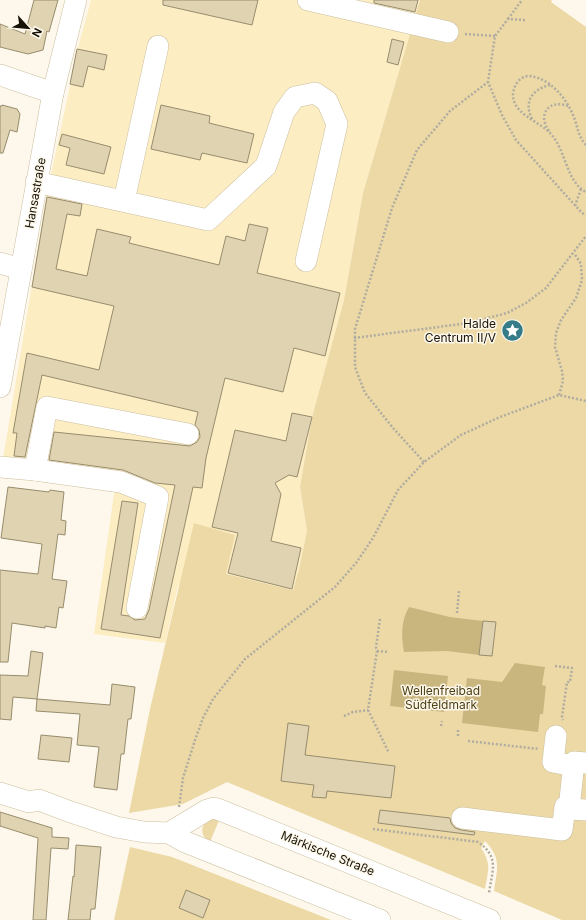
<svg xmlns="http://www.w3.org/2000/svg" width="586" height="920" viewBox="0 0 586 920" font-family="Inter,sans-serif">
<rect width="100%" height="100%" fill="#fdf8eb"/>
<path fill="#fcedc3" d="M91 0H420L363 193 344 300 312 417 300 487 307 531 299 569 293 590 225 574 178 586 165 643 94 634 115 487 1 471 48 188 79 44Z"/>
<g fill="#ecd9a6">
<path d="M420 0H552L551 2 586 27V920H562L494 891C497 868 502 859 485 841L481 848C492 865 488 870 485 889L227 782 183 804 129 813 150 709 194 523 235 535 226 574 293 590 299 569 307 531 300 487 312 417 344 300 363 193Z"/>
<path d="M220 818 210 842C200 836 200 827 208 819Z"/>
<path d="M130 847 172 857 331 920H114Z"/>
</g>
<g fill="#c9b67f">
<path d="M409 607 450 617 483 621 479 655 447 651 404 652C401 635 401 621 409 607Z"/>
<path d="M515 663 545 667 542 685 546 686 543 714H540L538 732 462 723 467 678 502 682Z"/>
<path d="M394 670 448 676 444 712 390 706Z"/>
</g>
<g fill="#dfd3b2" stroke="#978c6d">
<path d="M34 0H58L49 32 47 31 43 50 28 54 0 47V24L25 34Z"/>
<path d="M163 0H258L252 25 163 5Z"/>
<path d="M374 0H418L415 12 374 3Z"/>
<path d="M392 39 404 42 398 65 387 62Z"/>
<path d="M77 49 107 55 104 70 88 66 83 87 70 84Z"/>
<path d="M2 105 17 109 20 114 17 132 10 130 3 153H0V106H2Z"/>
<path d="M161 105 210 116 209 123 254 134 247 163 202 153 200 160 151 149Z"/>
<path d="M62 134 111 147 104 174 66 165 70 148 59 145Z"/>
<path d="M47 197 82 204 80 216 67 214 56 269 87 276 97 229 131 237 129 243 219 265 226 236 245 241 249 224 268 228 257 273 340 293 325 356 294 348 283 392 225 378 206 458 202 488 193 487 160 638 101 629 122 501 138 503 121 615 129 616 135 620 145 619 149 610 175 485 155 483 123 470 49 460 54 432 190 446 197 442 200 437 199 430 195 425 198 412 42 375 25 457 14 456 17 433H13L27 353 99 370 114 306 32 287Z"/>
<path d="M292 413 312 417 297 477 289 475 275 483 281 494 271 541 301 548 292 589 228 573 238 533 212 527 235 430 286 441Z"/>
<path d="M8 487 49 492 50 490 64 492 61 520 66 521 65 535 58 534 52 579 67 581 63 608 59 607 56 628 45 626V628L12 623 8 662H0V570L38 574 42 544 1 538Z"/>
<path d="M483 621 496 622 492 656 479 655Z"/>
<path d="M31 651 43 653 37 699 13 697 11 720 0 719V675L28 676Z"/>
<path d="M112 684 135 687 131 719H128L124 754H121L117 790 94 787 99 747 77 745 80 714 36 711 37 699 110 705Z"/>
<path d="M288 723 309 726 305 755 395 766 391 798 327 791 326 798 312 797 314 785 281 781Z"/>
<path d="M41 735 72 738 69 762 38 759Z"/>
<path d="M380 810 450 818 451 823 455 828 461 830 475 832 474 835 378 823Z"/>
<path d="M0 812 52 828V837L69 838 68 849 51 848 46 920H33L38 838 0 826Z"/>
<path d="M76 845 101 847 95 909H91L90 920H68L73 876 74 877Z"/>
<path d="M186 890 210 900 203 918 179 908Z"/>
</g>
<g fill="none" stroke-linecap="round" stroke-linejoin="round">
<defs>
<g id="minor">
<path d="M308 0 448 32"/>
<path d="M0 75 53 93"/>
<path d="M36 182 208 220 266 166 284 112 295 97 315 93 327 101 337 124 306 261"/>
<path d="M124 201 158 46"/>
<path d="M0 263 21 269"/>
<path d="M0 387 53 93 76 0"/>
<path d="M0 467 35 470 47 407 188 434"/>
<path d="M35 470 121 482 158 497 137 608"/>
<path d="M556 736 553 762 574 766"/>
<path d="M586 763 574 762 569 809 586 810"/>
<path d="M0 793 29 802 39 800 68 811 116 827 144 832 169 833 183 841 380 920"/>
<path d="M462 818 562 830 565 807 569 806"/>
<path d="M169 833 207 810 214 808 220 810 490 920"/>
</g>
</defs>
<use href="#minor" stroke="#cbbf9f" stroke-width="22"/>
<g stroke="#b1aca0" stroke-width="2.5" stroke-dasharray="2 2" stroke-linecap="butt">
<path d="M508 19 522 0"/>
<path d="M525 20 508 19 495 36 488 82 502 115 516 140 582 213 586 215"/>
<path d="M465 34 495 36"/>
<path d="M532 119C523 101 533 89 550 85"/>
<path d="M549 131C537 114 549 99 568 106"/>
<path d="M586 145C579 137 578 130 575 120 568 100 551 78 529 76 522 76 516 82 514 89 507 112 539 121 550 133 566 149 566 182 586 192"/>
<path d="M575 206 581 189"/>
<path d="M354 338 469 323 507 313 526 303 546 288 586 236"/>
<path d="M559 395 563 381 562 371 555 347 556 333 561 320 576 298 582 280 581 264 574 253"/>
<path d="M424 462 393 428 365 393 355 367V329L392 208 417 150 450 111 488 82"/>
<path d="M457 613 459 591"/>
<path d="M380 619 376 647 377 651 368 710 389 753"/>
<path d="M377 651 389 652"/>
<path d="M555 666 572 668 570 682H567L562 717 563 720"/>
<path d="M344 716 353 712 368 710"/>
<path d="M441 726 442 721"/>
<path d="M458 736V729"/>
<path d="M468 741 539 749"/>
<path d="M179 807 183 778 195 740 203 718 213 699 245 659 335 587 356 563 373 538 398 490 424 462 461 435 500 417 559 395 586 401"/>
<path d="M373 829 478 842C500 857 492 871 489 893"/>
</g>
<use href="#minor" stroke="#fff" stroke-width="21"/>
</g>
<defs>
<symbol id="sight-disc" viewBox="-11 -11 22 22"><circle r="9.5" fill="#357b88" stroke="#fdf8eb"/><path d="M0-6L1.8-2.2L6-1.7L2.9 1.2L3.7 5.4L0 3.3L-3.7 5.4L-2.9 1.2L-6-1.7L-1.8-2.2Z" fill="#fff"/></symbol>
</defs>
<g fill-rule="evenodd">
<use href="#sight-disc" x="500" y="318" width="25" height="25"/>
</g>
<g text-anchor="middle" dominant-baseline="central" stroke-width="3" stroke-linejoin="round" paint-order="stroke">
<g font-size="12" fill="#161206" stroke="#fdf8eb">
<text transform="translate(35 193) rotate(-80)">Hansastraße</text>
<text transform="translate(328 853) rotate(22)">Märkische Straße</text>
</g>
<g font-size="12" fill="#161206" stroke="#fdf8eb" text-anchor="end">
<text x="496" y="323">Halde<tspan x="496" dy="14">Centrum II/V</tspan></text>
</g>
<g font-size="12" fill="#4c3e13" stroke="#fdf8eb">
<text x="441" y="690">Wellenfreibad<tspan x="441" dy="14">Südfeldmark</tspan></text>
</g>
</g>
<g transform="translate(28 28) rotate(117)" stroke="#fdf8eb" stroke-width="3" paint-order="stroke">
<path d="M0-3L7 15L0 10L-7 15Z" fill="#161206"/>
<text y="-6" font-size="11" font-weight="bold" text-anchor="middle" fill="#161206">N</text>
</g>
</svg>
